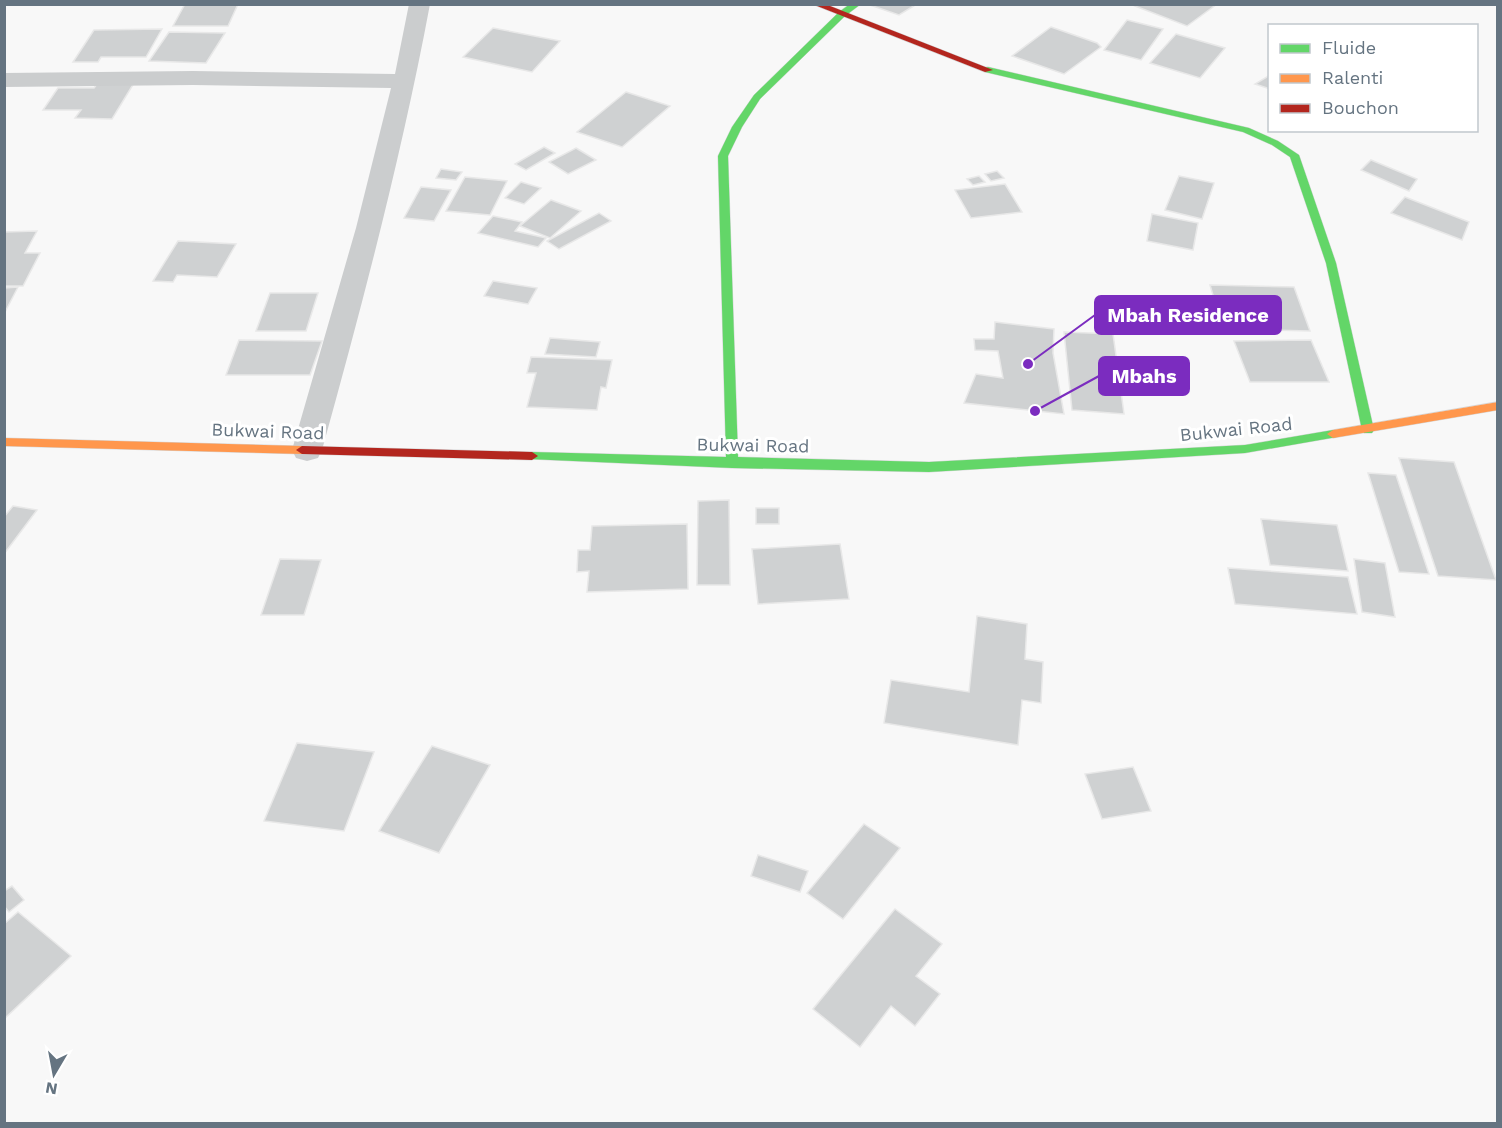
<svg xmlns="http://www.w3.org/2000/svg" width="1502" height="1128" viewBox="0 0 1502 1128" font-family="'Work Sans',sans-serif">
<rect width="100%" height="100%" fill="#f8f8f8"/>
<g fill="#cfd1d2" stroke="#e8e8e8" stroke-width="1.5">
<path d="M185 4H238L228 26H173Z"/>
<path d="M867 4H917L899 15Z"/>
<path d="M1138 4H1217L1187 26 1135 6Z"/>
<path d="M1127 20 1163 29 1141 60 1104 50Z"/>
<path d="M1051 27 1097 43 1101 47 1064 74 1012 56Z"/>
<path d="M493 28 560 41 532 72 463 57Z"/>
<path d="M162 29 146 57H101L98 62H73L94 30Z"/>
<path d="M169 32 225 33 206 63 149 61Z"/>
<path d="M1176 34 1225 48 1200 78 1150 63Z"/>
<path d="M1270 75V89L1255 84Z"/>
<path d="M98 83H134L112 119 75 118 81 110H43L58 88H94Z"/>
<path d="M626 92 670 106 622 147 577 132Z"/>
<path d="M544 147 555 153 526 170 515 164Z"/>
<path d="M576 148 596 160 568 174 549 162Z"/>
<path d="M1371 160 1417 179 1409 191 1361 170Z"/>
<path d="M441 169 462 172 456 180 436 178Z"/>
<path d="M997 171 1004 178 991 181 985 174Z"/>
<path d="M979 176 985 182 973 185 967 179Z"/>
<path d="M1179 176 1214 183 1202 219 1165 210Z"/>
<path d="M465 177 507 181 490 215 446 211Z"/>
<path d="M521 182 541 188 524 204 505 198Z"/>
<path d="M1005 184 1022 212 971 218 955 190Z"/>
<path d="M421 187 451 190 434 221 404 218Z"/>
<path d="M1405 197 1469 222 1462 240 1391 213Z"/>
<path d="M551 200 581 211 550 238 520 226Z"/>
<path d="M599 213 611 221 559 249 547 241Z"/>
<path d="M1152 214 1198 223 1193 250 1147 241Z"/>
<path d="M493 216 522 222 515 231 546 238 538 247 478 233Z"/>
<path d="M37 231 25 253H40L23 286H4V232Z"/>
<path d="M178 241 236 244 217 277 177 275 173 282 153 281Z"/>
<path d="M493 281 537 288 528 304 484 296Z"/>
<path d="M1210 285 1294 287 1310 331 1223 329Z"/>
<path d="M18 287 4 314V288Z"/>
<path d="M270 293H318L306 331H256Z"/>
<path d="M995 322 1054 329 1053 353 1064 414 964 403 976 374 1003 378 998 351 975 350 974 339H994Z"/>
<path d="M1064 332 1113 334 1124 414 1072 410Z"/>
<path d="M550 338 600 342 596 357 545 354Z"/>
<path d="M239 340 322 341 310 375H226Z"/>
<path d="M1311 340 1329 382H1250L1234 341Z"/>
<path d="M531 357 612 360 606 388 601 387 597 410 527 407 536 373H527Z"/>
<path d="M1399 458 1454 462 1496 580 1438 576Z"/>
<path d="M1368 473 1396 475 1429 574 1399 572Z"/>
<path d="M729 500 730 585H697L698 501Z"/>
<path d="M13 506 37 510 4 554V517Z"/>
<rect x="756" y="508" width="23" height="16"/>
<path d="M1261 519 1337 525 1348 571 1270 565Z"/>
<path d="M687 524 688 589 587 592 589 571 577 572 578 550H590L592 526Z"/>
<path d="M840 544 849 599 758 604 752 549Z"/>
<path d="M280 559 321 560 304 615H261Z"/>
<path d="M1354 559 1385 563 1395 617 1362 612Z"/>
<path d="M1228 568 1348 577 1357 614 1235 604Z"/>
<path d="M977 616 1027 624 1025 659 1043 662 1041 703 1022 700 1018 745 884 723 891 680 969 692Z"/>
<path d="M297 743 374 752 344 831 264 821Z"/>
<path d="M432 746 490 765 439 853 379 831Z"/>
<path d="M1133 767 1151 811 1102 819 1085 774Z"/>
<path d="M864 824 900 848 843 919 807 893Z"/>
<path d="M758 855 808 871 800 892 751 876Z"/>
<path d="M12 886 24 900 9 912 4 906V891Z"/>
<path d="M895 909 942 944 916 976 940 994 915 1026 891 1006 860 1047 813 1009Z"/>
<path d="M18 912 71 956 4 1019V924Z"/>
</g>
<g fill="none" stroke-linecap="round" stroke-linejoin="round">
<defs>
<g id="fast">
<path d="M850 4H861L845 16 760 99 742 127 728 156 738 457 929 462 1245 445 1333 430 1339 434 1337 437 1245 453 929 472 732 468 528 459 526 456 528 453 532 452 726 457 718 156 732 127 754 95 839 12Z"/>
<path d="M988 67 1249 128 1278 141 1299 155 1336 263 1374 430 1372 433H1364L1362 430 1326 263 1290 157 1272 145 1243 132 985 72V68Z"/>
</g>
<g id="slow">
<path d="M1498 402V410L1333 438 1327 434 1333 430Z"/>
<path d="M4 438 302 446 308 450 302 454 4 446Z"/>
</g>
<g id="jam">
<path d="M812 4H825L993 70 985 72Z"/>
<path d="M302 446 532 452 538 456 532 460 302 454 296 450Z"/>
</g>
</defs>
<use href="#fast" stroke="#d5d6d7" stroke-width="1"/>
<use href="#slow" stroke="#d5d6d7" stroke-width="1"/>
<use href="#jam" stroke="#d5d6d7" stroke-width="1"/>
<path fill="#cbcdce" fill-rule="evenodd" d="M409 4H430C402 154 363 302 322 450L318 458 307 461 296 458 292 450 356 228 391 88 193 85 4 87V73L193 71 395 74Z"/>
<use href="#fast" fill="#63d668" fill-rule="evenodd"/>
<use href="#slow" fill="#ff974d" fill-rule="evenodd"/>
<use href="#jam" fill="#b3261e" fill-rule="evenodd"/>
</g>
<g text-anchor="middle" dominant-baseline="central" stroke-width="6" stroke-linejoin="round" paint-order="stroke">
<g font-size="18" fill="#657481" stroke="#fff">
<text transform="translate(1236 429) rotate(-6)">Bukwai Road</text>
<text transform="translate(268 431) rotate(2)">Bukwai Road</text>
<text transform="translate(753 445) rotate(1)">Bukwai Road</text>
</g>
</g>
<path fill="none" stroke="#7b2cbf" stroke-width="2" d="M1028 364L1095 315M1035 411L1099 376"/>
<g fill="#7b2cbf" stroke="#fff" stroke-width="2">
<circle cx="1028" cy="364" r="6"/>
<circle cx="1035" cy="411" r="6"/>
</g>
<g fill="#7b2cbf" stroke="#7b2cbf" stroke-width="2">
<rect x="1095" y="296" width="186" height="38" rx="6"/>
<rect x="1099" y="357" width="90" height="38" rx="6"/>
</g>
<g font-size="20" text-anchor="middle" font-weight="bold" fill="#fff">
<text x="1188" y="322">Mbah Residence</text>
<text x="1144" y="383">Mbahs</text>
</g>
<rect width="1502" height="1128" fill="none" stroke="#657481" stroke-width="12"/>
<rect x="1268" y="24" width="210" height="108" fill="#ffffff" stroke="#c1c7cd" stroke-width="1.5"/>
<rect x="1280" y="44" width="30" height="9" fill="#63d668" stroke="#c1c7cd" stroke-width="1.5"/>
<text x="1322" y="54" font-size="18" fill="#657481">Fluide</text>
<rect x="1280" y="74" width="30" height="9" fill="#ff974d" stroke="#c1c7cd" stroke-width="1.5"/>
<text x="1322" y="84" font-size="18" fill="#657481">Ralenti</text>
<rect x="1280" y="104" width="30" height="9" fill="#b3261e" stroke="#c1c7cd" stroke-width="1.5"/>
<text x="1322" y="114" font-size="18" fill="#657481">Bouchon</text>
<g transform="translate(54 1074) rotate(190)" stroke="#ffffff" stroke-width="4.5" paint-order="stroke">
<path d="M0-4.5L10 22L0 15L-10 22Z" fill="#657481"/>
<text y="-9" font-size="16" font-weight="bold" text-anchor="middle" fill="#657481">N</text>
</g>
</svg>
